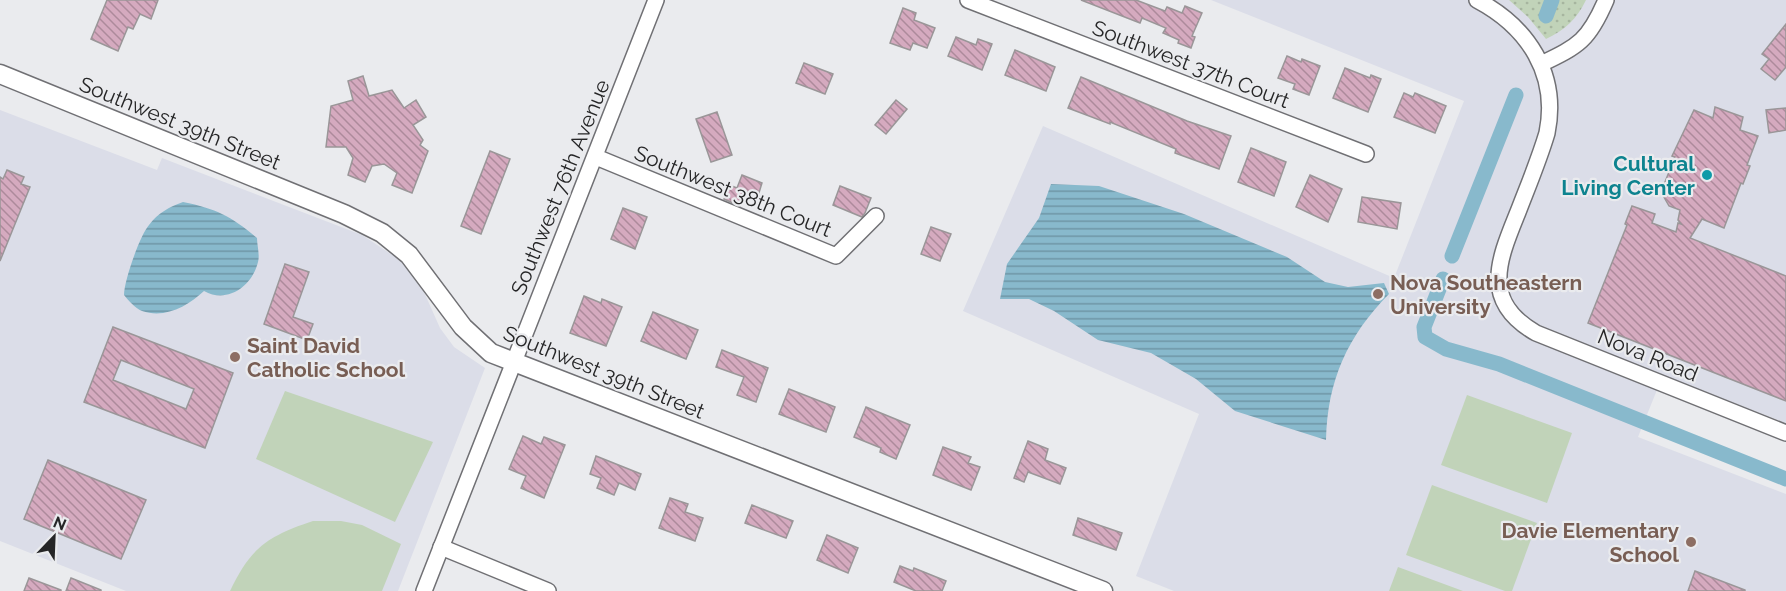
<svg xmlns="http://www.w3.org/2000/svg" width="1786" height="591" viewBox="0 0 1786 591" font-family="Raleway,sans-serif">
<defs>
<pattern id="grass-dots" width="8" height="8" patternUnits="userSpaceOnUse" patternTransform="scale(1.5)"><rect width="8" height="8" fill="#c1d3b9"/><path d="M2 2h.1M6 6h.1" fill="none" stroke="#a6b59f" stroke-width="1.8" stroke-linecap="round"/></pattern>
<pattern id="water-rules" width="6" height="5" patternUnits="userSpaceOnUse" patternTransform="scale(1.5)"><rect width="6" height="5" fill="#88b9cc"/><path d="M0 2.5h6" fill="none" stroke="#6f96a6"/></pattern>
<pattern id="building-back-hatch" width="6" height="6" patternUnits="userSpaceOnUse" patternTransform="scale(1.5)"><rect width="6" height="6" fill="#d5aabf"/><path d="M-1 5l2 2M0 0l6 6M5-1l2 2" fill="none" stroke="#ad8a9b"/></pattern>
</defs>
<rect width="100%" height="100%" fill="#eaebee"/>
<g fill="#dbdde8">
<path d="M1211 0H1786V423L1663 375 1638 437 1786 494V591H1174L1136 576 1199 414 963 311 1043 126 1394 278 1464 101Z"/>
<path d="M0 110 157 170 162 158 362 235 400 260 424 292 440 328 454 347 485 368 398 591H126L0 541Z"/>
</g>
<path fill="url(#grass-dots)" d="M1509 0H1586C1577 19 1565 30 1546 39L1528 17Z"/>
<g fill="#c1d3b9">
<path d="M285 391 433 442 395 522 256 459Z"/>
<path d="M1467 395 1572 433 1547 503 1441 465Z"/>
<path d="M1432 485 1537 523 1512 591H1505L1406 555Z"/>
<path d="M313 521H341L362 525 401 544 382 591H230C251 547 268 536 313 521Z"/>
<path d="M1398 567 1463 591H1389Z"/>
</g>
<g fill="url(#water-rules)">
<path d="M1051 184 1099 186 1184 214 1287 257 1325 282 1348 287 1384 283 1389 294C1348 335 1327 381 1326 440L1235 411 1196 379 1151 353 1098 340 1054 311 1029 299H1000L1007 264 1039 218Z"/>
<path d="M183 202C217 209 231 216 257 238 257 245 260 255 258 262 252 287 227 304 204 291 188 306 165 319 142 311 135 308 128 300 124 295 124 281 140 235 149 225 158 213 169 207 183 202Z"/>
</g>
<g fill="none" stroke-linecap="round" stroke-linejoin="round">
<g stroke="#88b9cc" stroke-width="15">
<path d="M1546 16 1552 0"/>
<path d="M1452 256 1516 95"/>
<path d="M1443 279 1424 327 1425 337 1446 349 1499 364 1786 479"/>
</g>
</g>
<g fill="url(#building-back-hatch)" stroke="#9a9698" stroke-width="1.5" fill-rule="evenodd">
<path d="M107 0H158L151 19 140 14 133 29 128 27 118 51 91 39Z"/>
<path d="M1081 0H1136L1165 11 1167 7 1182 13 1185 6 1202 13 1192 36 1195 37 1191 48 1178 43 1179 40 1163 33 1166 28 1142 18 1140 23Z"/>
<path d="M903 8 916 13 914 20 935 28 927 48 913 43 910 50 890 43Z"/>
<path d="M1786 24V67L1775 80 1761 69 1769 59 1762 54Z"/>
<path d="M956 37 976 45 978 39 992 44 982 70 948 56Z"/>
<path d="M1015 50 1055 67 1046 91 1005 75Z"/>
<path d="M1287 56 1301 62 1302 59 1320 66 1309 95 1293 89 1295 84 1278 78Z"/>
<path d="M804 63 833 74 825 94 796 83Z"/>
<path d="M1345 68 1370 78 1371 75 1381 79 1368 112 1333 98Z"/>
<path d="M363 76 369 96 392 90 404 108 416 100 426 117 413 125 423 140 420 145 428 151 412 193 392 185 397 173 384 164 372 166 365 182 348 175 353 158 346 147H326L331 106 353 100 348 81Z"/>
<path d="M1081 77 1187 121 1231 136 1219 169 1175 153 1176 149 1110 122V124L1068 108Z"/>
<path d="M1404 93 1413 97 1415 93 1446 106 1435 133 1394 117Z"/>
<path d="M896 100 907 109 886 134 875 125Z"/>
<path d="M1715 107 1743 117 1740 130 1758 136 1747 165 1750 166 1743 184 1741 183 1724 228 1702 219 1690 238 1786 276V401L1588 323 1627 225 1625 224 1632 206 1655 214 1652 223 1676 232 1678 223 1681 224 1678 220 1680 210 1669 206 1661 192 1675 157 1672 156 1694 110 1713 118Z"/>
<path d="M1786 108V130L1769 133 1766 110Z"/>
<path d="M717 112 732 155 711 162 696 119Z"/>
<path d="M1251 148 1286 162 1274 196 1238 182Z"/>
<path d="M490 151 510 159 481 234 461 226Z"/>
<path d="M7 170 24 177 21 184 30 187 0 261V177L3 179Z"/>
<path d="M742 175 762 183 758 196 745 191 740 206 724 199 729 185 737 188Z"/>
<path d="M1310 175 1342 189 1328 222 1296 207Z"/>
<path d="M840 186 871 198 865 213 862 217 833 205Z"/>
<path d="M1362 197 1401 203 1397 229 1358 222Z"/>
<path d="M623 208 647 217 635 249 611 239Z"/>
<path d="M931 227 951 234 940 261 921 254Z"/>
<path d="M285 264 309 272 293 317 313 324 307 340 264 324Z"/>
<path d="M584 296 601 303 602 299 622 307 606 346 570 333Z"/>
<path d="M653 312 698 330 686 359 641 341Z"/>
<path d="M113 327 233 373 205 448 84 402ZM121 360 194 389 186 409 113 380Z"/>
<path d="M722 350 768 368 756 402 737 395 744 377 716 367Z"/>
<path d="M789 389 835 407 826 432 779 414Z"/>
<path d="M866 407 910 425 896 459 880 452 881 448 854 437Z"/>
<path d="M523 436 541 444 544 437 565 445 544 498 521 488 526 476 509 469Z"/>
<path d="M1028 441 1048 449 1045 460 1066 468 1060 484 1028 472 1024 482 1014 478Z"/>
<path d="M943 447 971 457 968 463 980 467 971 490 933 475Z"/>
<path d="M596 456 641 474 635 490 619 483 614 495 597 488 601 478 590 474Z"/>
<path d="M48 460 146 500 121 559 24 519Z"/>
<path d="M670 498 688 504 685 512 703 518 695 541 659 528Z"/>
<path d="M752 505 793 521 786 538 745 523Z"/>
<path d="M1078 518 1122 533 1116 550 1073 535Z"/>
<path d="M827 535 858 548 848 573 817 560Z"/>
<path d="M900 566 913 571 914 568 946 581 942 591H916L894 582Z"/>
<path d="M1695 571 1745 590V591H1688Z"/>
<path d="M29 578 61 590V591H24Z"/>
<path d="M71 578 101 590V591H66Z"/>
</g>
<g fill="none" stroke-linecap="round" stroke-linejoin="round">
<defs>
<g id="minor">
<path d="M968 0 1366 154"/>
<path d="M1477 0C1528 27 1559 74 1547 133 1539 160 1528 186 1518 212 1499 259 1480 301 1536 333L1786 433"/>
<path d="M1541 64C1579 46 1589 40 1606 0"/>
<path d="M596 157 836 256 876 216"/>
<path d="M441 547 548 591"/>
<path d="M424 591C500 393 580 198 656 0"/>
</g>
<path id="tertiary" d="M0 74 344 214 382 233 409 255 463 327 491 353 1103 591"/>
</defs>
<use href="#minor" stroke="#707074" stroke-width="18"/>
<use href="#tertiary" stroke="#707074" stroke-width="21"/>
<use href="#minor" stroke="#fff" stroke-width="15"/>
<use href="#tertiary" stroke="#fff" stroke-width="18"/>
</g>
<circle fill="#0f9aa8" stroke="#eaebee" stroke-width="2" cx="1707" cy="175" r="6"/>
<g fill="#8d6e63" stroke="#eaebee" stroke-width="2">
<circle cx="1378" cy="294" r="6"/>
<circle cx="235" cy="357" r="6"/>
<circle cx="1691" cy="542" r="6"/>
</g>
<g text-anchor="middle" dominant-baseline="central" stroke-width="4.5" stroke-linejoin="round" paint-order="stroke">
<g font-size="21" fill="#262627" stroke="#eaebee">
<text transform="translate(1191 64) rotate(21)">Southwest 37th Court</text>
<text transform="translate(180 123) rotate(22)">Southwest 39th Street</text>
<text transform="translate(560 187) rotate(-68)">Southwest 76th Avenue</text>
<text transform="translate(733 191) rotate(22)">Southwest 38th Court</text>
<text transform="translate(1648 355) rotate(22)">Nova Road</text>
<text transform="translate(604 372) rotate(22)">Southwest 39th Street</text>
</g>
<g font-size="21" font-weight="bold" fill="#0d838f" stroke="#eaebee" text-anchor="end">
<text x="1695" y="163">Cultural<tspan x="1695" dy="24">Living Center</tspan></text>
</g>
<g font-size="21" font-weight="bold" fill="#785e54" stroke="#eaebee" text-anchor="start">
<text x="1390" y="282">Nova Southeastern<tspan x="1390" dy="24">University</tspan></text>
<text x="247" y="345">Saint David<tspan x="247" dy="24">Catholic School</tspan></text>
<text x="1679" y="530" text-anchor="end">Davie Elementary<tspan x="1679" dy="24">School</tspan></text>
</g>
</g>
<g transform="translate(54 537) rotate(23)" stroke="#eaebee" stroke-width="4.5" paint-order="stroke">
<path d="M0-4.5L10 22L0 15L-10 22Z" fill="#262627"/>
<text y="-9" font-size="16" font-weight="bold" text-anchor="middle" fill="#262627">N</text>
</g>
</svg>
